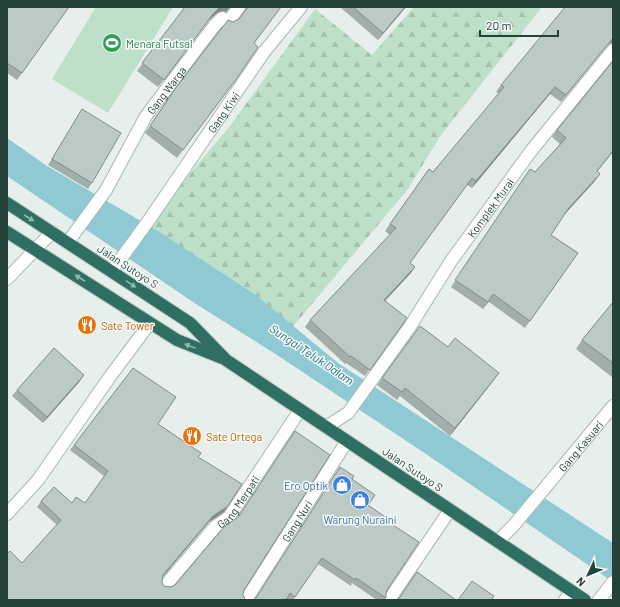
<svg xmlns="http://www.w3.org/2000/svg" width="620" height="607" viewBox="0 0 620 607" font-family="Barlow,sans-serif">
<defs>
<pattern id="forest-firs" width="22" height="20" patternUnits="userSpaceOnUse"><rect width="22" height="20" fill="#bfe0c8"/><path d="M5 1l3.5 6h-7zM16 11l3.5 6h-7z" fill="#a4c1ad"/></pattern>
</defs>
<rect width="100%" height="100%" fill="#e6efeb"/>
<path fill="url(#forest-firs)" d="M414 7H542L441 135 408 189 291 329 146 234 182 183 230 126 315 9 372 55Z"/>
<path fill="#bfe0c8" d="M96 7H173L108 113 52 79Z"/>
<path fill="#8ec9d4" d="M7 138 47 166 158 231 257 296 338 363 613 543V582L426 454 277 355 196 304 7 176Z"/>
<g fill="none" stroke-linecap="round" stroke-linejoin="round">
<defs>
<g id="lane">
<path d="M68 242 106 190"/>
<path id="s1" d="M165 586 215 527 229 517 300 410"/>
<path id="s2" d="M246 600 347 441"/>
<path d="M389 600 450 510"/>
</g>
<g id="street">
<path id="s3" d="M106 190 146 116 214 26 222 18 228 22 239 7"/>
<path id="s4" d="M112 271 149 220 264 52 301 7"/>
<path id="s5" d="M326 427 348 413 409 328 451 261 531 151 613 50"/>
<path d="M7 514 38 480 109 378 150 323"/>
<path id="s6" d="M498 541 514 525 613 406"/>
<path d="M565 600 571 591"/>
<path d="M599 600 613 582"/>
</g>
<path id="secondary" d="M7 279 52 232"/>
<g id="highway">
<path d="M7 203 190 323 226 360 585 600"/>
<path d="M7 232 177 340 222 358"/>
</g>
</defs>
<use href="#lane" stroke="#a8b8b2" stroke-width="14"/>
<use href="#street" stroke="#a8b8b2" stroke-width="14"/>
<use href="#secondary" stroke="#a4bbb3" stroke-width="14"/>
<use href="#highway" stroke="#c2cac8" stroke-width="14"/>
<use href="#lane" stroke="#fff" stroke-width="12"/>
<use href="#street" stroke="#fff" stroke-width="12"/>
<use href="#secondary" stroke="#fff" stroke-width="12"/>
<use href="#highway" stroke="#2f6f62" stroke-width="12"/>
</g>
<g fill="#a1aea9">
<path d="M7 7H69L17 80 7 73Z"/>
<path d="M185 7H230L226 12 223 11 217 13 208 21 158 87 137 71Z"/>
<path d="M246 7H281L254 43 232 85 177 158 145 133 175 89 233 22 239 19 245 11Z"/>
<path d="M340 7H406L378 40Z"/>
<path d="M613 7V43H611L607 45 561 102 550 94 472 188 467 185 410 263 415 267 410 274 385 301 407 318 365 376 346 363 345 364 305 327 310 320 390 235 385 231 429 169 433 172 499 94 496 92 501 85Z"/>
<path d="M613 61 597 171 595 181 564 215 551 235 578 253 525 328 489 302 483 309 451 287 530 169 535 172 560 144 552 137 557 130Z"/>
<path d="M82 109 92 183 88 189 48 165Z"/>
<path d="M613 302V378L576 349 582 340Z"/>
<path d="M420 326 448 347 499 373 450 436 400 396 397 400 377 385Z"/>
<path d="M80 381 43 423 12 396 17 390Z"/>
<path d="M158 424 198 457 224 512 209 522 163 577 162 582 164 586 171 587 244 590 243 594 245 600 22 563 57 525 37 507 41 501 85 503 104 476 70 450 74 445Z"/>
<path d="M340 467 352 479 368 505 393 525 387 590 386 594V598L385 600H377L352 583 351 586 318 564 293 600H288L287 599H256Z"/>
</g>
<g fill="#838d89">
<path d="M220 7H230L226 12 223 11 217 13 208 21 158 87 213 14Z"/>
<path d="M405 7H406L378 40 383 33Z"/>
<path d="M612 38H613V43H611L607 45 561 102 566 95Z"/>
<path d="M555 87 550 94 472 188 476 181Z"/>
<path d="M613 151V152L592 178 597 171Z"/>
<path d="M600 174 595 181 563 216 568 209Z"/>
<path d="M415 267 410 274 379 307 384 300Z"/>
<path d="M499 373 494 380 450 436 455 428Z"/>
<path d="M84 375 80 381 43 423 47 417Z"/>
<path d="M228 506 224 512 209 522 159 581 163 575 213 516Z"/>
</g>
<g fill="#bbcac4" stroke="#838d89">
<path d="M7 7H69L22 73 7 63Z"/>
<path d="M185 7H220L213 14 164 80 142 63Z"/>
<path d="M248 7H281L254 43 258 47 237 78 183 150 150 126 175 89 225 24 228 20 233 22 239 19Z"/>
<path d="M353 7H405L383 33Z"/>
<path d="M565 7H613V38L566 95 555 87 476 181 472 178 410 263 415 267 384 300 407 318 370 370 351 356 350 357 310 320 396 228 390 224 429 169 433 172 504 87 501 85Z"/>
<path d="M613 61V151L597 171 600 174 568 209 551 235 578 253 530 321 493 294 488 302 455 280 530 169 535 172 566 138 557 130Z"/>
<path d="M82 109 121 133 92 183 52 159Z"/>
<path d="M613 302V363L582 340Z"/>
<path d="M420 326 448 347 455 338 499 373 455 428 405 388 402 392 382 378Z"/>
<path d="M54 348 84 375 47 417 17 390Z"/>
<path d="M133 368 176 397 158 424 201 453 198 457 242 484 228 506 213 516 163 575 162 582 164 586 171 587 175 585 224 527 239 516 295 431 330 455 244 590 243 594 245 600H7V554L10 551 22 563 61 520 41 501 54 487 72 503 76 497 85 503 108 471 74 445Z"/>
<path d="M340 467 354 476 352 479 375 495 368 505 394 523 393 525 419 542 387 590 386 594V598L356 578 355 580 322 558 295 597 290 593 286 600H253L256 598Z"/>
<path d="M417 572 456 600H395H397L400 597Z"/>
<path d="M472 581 494 596 491 600H458Z"/>
</g>
<defs><path id="oneway-solid" d="M-6-.8H1V-3.2L6.5 0L1 3.2V.8H-6Z"/></defs>
<g fill="#93b5ae">
<use href="#oneway-solid" transform="translate(29 218) rotate(32)"/>
<use href="#oneway-solid" transform="translate(80 278) rotate(-147)"/>
<use href="#oneway-solid" transform="translate(131 284) rotate(34)"/>
<use href="#oneway-solid" transform="translate(190 346) rotate(-159)"/>
</g>
<defs>
<symbol id="stadium-disc" viewBox="-11 -11 22 22"><circle r="9.5" fill="#2e9e5b" stroke="#f7fbf9"/><path d="M0-5a6.5 5 0 1 0 0 10a6.5 5 0 1 0 0-10ZM-3.5-1.8h7v3.6h-7Z" fill="#fff"/></symbol>
<symbol id="restaurant-disc" viewBox="-11 -11 22 22"><circle r="9.5" fill="#e8710a" stroke="#f7fbf9"/><path d="M-5-6h1v4h1v-4h1v4h1v-4h1v5L-1.5 .5V6h-2V.5L-5-1ZM5-6V6H3V1.5H1.5Q1.5-4 5-6Z" fill="#fff"/></symbol>
<symbol id="shop-disc" viewBox="-11 -11 22 22"><circle r="9.5" fill="#3f7fe0" stroke="#f7fbf9"/><path d="M-5-2.5h2.3a2.7 3.5 0 0 1 5.4 0H5L5.5 6h-11ZM-1.5-2.5h3a1.5 2.3 0 0 0-3 0Z" fill="#fff"/></symbol>
</defs>
<g fill-rule="evenodd">
<use href="#stadium-disc" x="101" y="32" width="22" height="22"/>
<use href="#restaurant-disc" x="76" y="314" width="22" height="22"/>
<use href="#restaurant-disc" x="181" y="425" width="22" height="22"/>
<use href="#shop-disc" x="331" y="474" width="22" height="22"/>
<use href="#shop-disc" x="349" y="489" width="22" height="22"/>
</g>
<g text-anchor="middle" dominant-baseline="central" stroke-width="3" stroke-linejoin="round" paint-order="stroke">
<g font-size="11" fill="#27864d" stroke="#f7fbf9" text-anchor="start">
<text x="126" y="43">Menara Futsal</text>
</g>
<g font-size="11" fill="#24423a" stroke="#f7fbf9">
<text stroke="none"><textPath href="#s3" startOffset="117">Gang Warga</textPath></text>
<text stroke="none"><textPath href="#s4" startOffset="194">Gang Kiwi</textPath></text>
<text stroke="none"><textPath href="#s5" startOffset="276">Komplek Murai</textPath></text>
<text transform="translate(128 266) rotate(33)">Jalan Sutoyo S</text>
<text stroke="none"><textPath href="#s6" startOffset="126">Gang Kasuari</textPath></text>
<text transform="translate(413 469) rotate(34)">Jalan Sutoyo S</text>
<text stroke="none"><textPath href="#s1" startOffset="112">Gang Merpati</textPath></text>
<text stroke="none"><textPath href="#s2" startOffset="94">Gang Nuri</textPath></text>
</g>
<g font-size="11" fill="#c56008" stroke="#f7fbf9" text-anchor="start">
<text x="101" y="325">Sate Tower</text>
<text x="206" y="436">Sate Ortega</text>
</g>
<g font-size="11" fill="#366cbe" stroke="#f7fbf9" text-anchor="end">
<text x="328" y="485">Ero Optik</text>
<text x="360" y="519" text-anchor="middle">Warung Nuraini</text>
</g>
<g font-size="12" font-style="italic" fill="#1c6f80" stroke="#f7fbf9">
<text transform="translate(312 354) rotate(34)">Sungai Teluk Dalam</text>
</g>
</g>
<rect width="620" height="607" fill="none" stroke="#24423a" stroke-width="16"/>
<g transform="translate(588 575) rotate(226)" stroke="#f7fbf9" stroke-width="3" paint-order="stroke">
<path d="M0-3L7 15L0 10L-7 15Z" fill="#24423a"/>
<text y="-6" font-size="11" font-weight="bold" text-anchor="middle" fill="#24423a">N</text>
</g>
<path d="M480 30v6h78v-6" fill="none" stroke="#24423a" stroke-width="2"/>
<text x="486" y="30" font-size="12" fill="#24423a" stroke="#f7fbf9" stroke-width="3" paint-order="stroke">20 m</text>
</svg>
